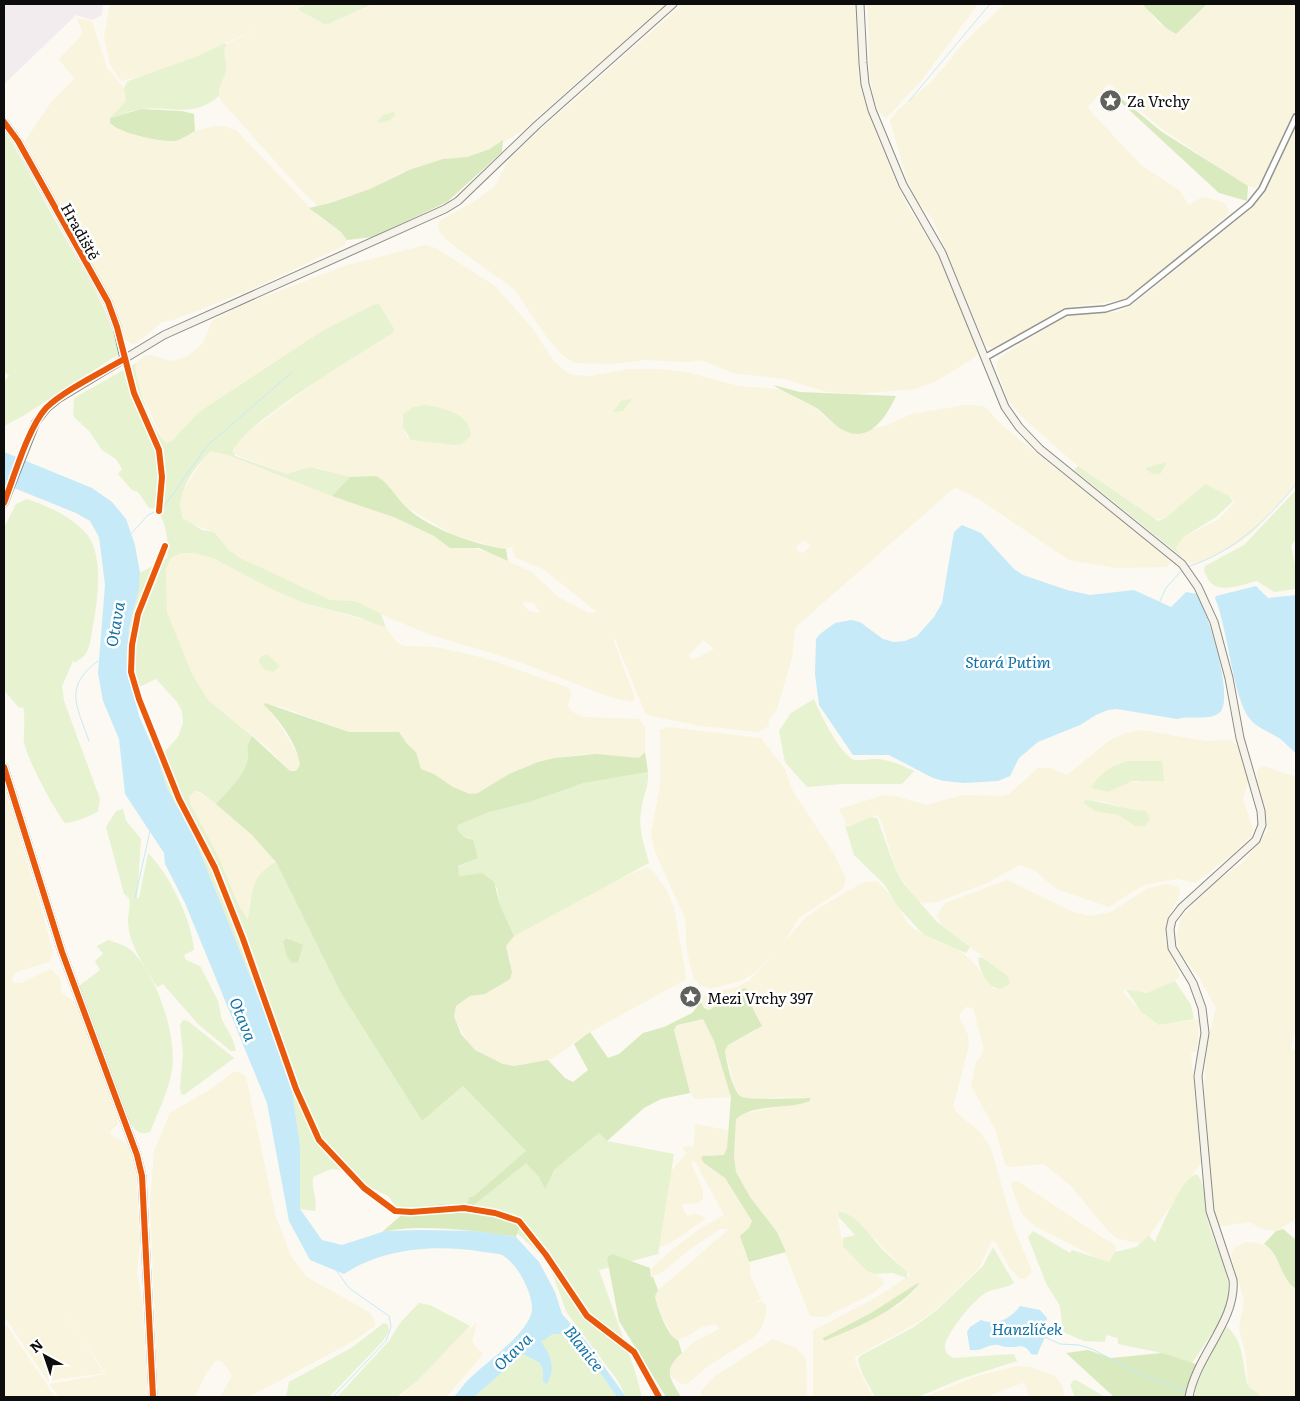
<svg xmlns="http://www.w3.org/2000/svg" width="1300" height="1401" viewBox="0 0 1300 1401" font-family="Literata,serif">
<rect width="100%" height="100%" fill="#fbf9f2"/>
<path fill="#f2ecef" d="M4 4H103L102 15 92 20 76 15 4 84Z"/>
<g fill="#f9f4dd" fill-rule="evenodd">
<path d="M110 4H309L296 10 302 11 326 25 375 4H667L519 133 490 149 467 157 443 159 398 174 371 189 318 206 299 188 222 102 219 96 220 83 225 73 226 62 223 54 227 44 263 26 198 56 152 73 121 81 110 65 104 37Z"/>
<path d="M683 4H857L859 58 872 122 896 182 909 209 940 258 978 348 976 356 971 360 935 382 915 389 856 394 827 392 785 379 733 373 701 360 689 362 644 360 613 364 574 363 562 355 548 339 514 289 450 243 439 231 438 225 441 220 473 202 494 187 509 160 530 139Z"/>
<path d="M867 4H978L921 81 886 118 880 113 874 101 870 77Z"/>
<path d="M1004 4H1144L1158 23 1175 34 1207 4H1296V109L1260 185 1254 188 1243 184 1161 128 1109 83 1088 107 1092 113 1141 165 1179 190 1189 205 1202 197 1219 201 1224 203 1229 210 1228 214 1144 287 1122 300 1064 308 994 349 986 346 932 218 917 202 906 178 890 120 898 110 932 81 964 43Z"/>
<path d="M76 18 92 21 107 68 124 88 126 101 110 118 112 126 162 141 180 140 195 131 215 126 227 127 237 131 319 217 341 232 347 240 344 246 243 293 173 320 162 322 137 343 132 344 125 340 111 300 57 205 25 141 51 102 74 79 59 59 80 37 82 30Z"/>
<path d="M1296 125V484L1252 533 1236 545 1199 563 1190 564 1177 552V544L1182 538 1219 519 1234 503V499L1205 484 1167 517 1157 519 1148 515 1073 462 1020 415 1008 400 996 367 997 362 1000 357 1066 316 1080 313 1118 312 1135 303 1247 212 1263 196ZM1167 465 1158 474 1146 468Z"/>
<path d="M425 245 436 248 495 286 533 329 553 360 566 372 574 375 591 376 629 369H657L686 372 739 386 778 389 812 406 837 427 847 432 857 433 888 425 911 414 966 405 984 406 1003 426 1167 557 1171 563 1166 567 1117 568 1069 560 980 500 957 488 953 489 799 624 795 629 792 658 777 709 769 719V726L758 732 702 726 651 716 645 713 615 639H613L635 698 632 702 610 697 514 660 428 634 371 610 355 601 330 600 317 595 240 558 229 550 214 532 189 523 181 514V497L184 489 205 457 211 451H216L396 518 434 536 450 548 469 547 491 553 532 572 558 597 588 613 597 612 543 569 516 558 512 551 513 546 506 549 499 548 454 535 406 507 380 478 345 477 318 468 303 469 287 474 234 454 235 444 242 437 322 377 373 305 322 331 199 412 172 441 166 443 163 441 159 432 136 382V363L144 356 150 355 172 361 188 356 203 343 212 321 238 307 344 266ZM401 419 461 444H444L407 437ZM805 540 810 546 803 553 799 552 796 550 798 545ZM522 602 534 603 541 613 529 611ZM703 640 714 649 697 658 691 659 688 656Z"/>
<path d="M181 553H193L220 560 276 591 304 603 375 623 386 628 397 642 403 646 435 647 468 654 497 662 569 688 571 694 568 706 573 712 583 717 639 719 645 727V752L639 758 580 754 538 762 509 774 478 793 470 794 453 787 434 774 421 769 416 752 407 744 399 732H349L282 707 264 705 274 716 299 756 300 765 296 771H290L267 747 208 700 192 674 167 612 166 569 171 558Z"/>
<path d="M668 727 761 738 784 768 793 791 834 854 846 879 843 889 799 918 784 942 805 918 819 908 862 883 877 881 894 899 906 921 914 929 935 941 956 948 974 963 994 989H1001L1008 976 942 925 937 915 945 903 1007 880 1073 912 1091 916 1111 912 1148 888 1168 884 1178 887 1180 893 1167 920 1165 938 1180 977 1156 991 1143 993 1127 988 1123 992 1144 1015 1159 1025 1199 1019 1197 1051 1191 1053 1201 1163 1147 1239 1139 1243 1118 1239 1108 1231 1071 1186 1044 1164 1010 1167 1005 1164 995 1129 971 1086 975 1065 984 1049 973 1008 966 1007 960 1013V1019L968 1035 969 1045 953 1107 957 1113 981 1133 991 1149 1014 1228 1031 1269V1273L1025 1279H1020L1009 1267 995 1241 991 1242 979 1268 939 1307 917 1323 855 1357 856 1364 873 1397H813V1331L882 1294 910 1275 855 1219 841 1210 837 1214 843 1246 866 1270 883 1279 884 1284 872 1294 825 1317 810 1316 777 1232 750 1197 736 1172 734 1156 736 1119 742 1114 761 1110 801 1104 810 1098 778 1097 758 1100 741 1097 735 1087 725 1051 728 1045 757 1030 749 991 744 988 709 1010 702 1005V998L707 993 737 987 750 980 779 949 755 973 741 981 710 989 699 985 693 977 687 951 685 918 655 852 651 834 660 786V730ZM918 1283 919 1284 913 1292 898 1306 824 1340V1337L871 1313Z"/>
<path d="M1142 730 1206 741 1229 740 1237 745 1249 779 1243 799 1253 829 1251 836 1234 853 1196 883 1178 879 1153 883 1142 886 1109 907 1056 889 1035 871 1020 865 987 883 937 902 923 903 918 901 896 871 882 822 877 815 848 827 839 809 884 795 895 796 926 805 963 795 1001 796 1009 794 1038 768H1051L1067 775 1110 740 1126 733ZM1128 761H1161L1139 782H1127L1108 792 1091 788 1106 773 1119 763ZM1085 800 1106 802 1133 811H1146L1131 824 1118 815 1103 811Z"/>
<path d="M1264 766 1296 777V1024L1291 1050H1296V1216L1293 1221 1276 1231 1263 1229 1249 1222 1224 1226H1220L1217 1221 1214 1212 1204 1088 1207 1044 1216 1008 1198 976 1182 956 1176 939 1181 917 1216 882 1244 862 1267 831 1266 817 1257 781V770Z"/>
<path d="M4 785 40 903 53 953 49 962 16 972 11 979 14 983H21L50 969 60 978 62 993 76 1003 117 1117 118 1124 110 1132 111 1135 126 1143 135 1159 140 1244 137 1273 142 1300 148 1397H59L49 1384 106 1374 63 1310 104 1373 48 1381 4 1316Z"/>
<path d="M195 791 210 799 252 835 276 862 265 868 249 902V920L239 906 190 804 188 796Z"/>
<path d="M647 867 654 872 667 891 674 908 686 976 685 980 590 1032 553 1058 542 1062 509 1066 483 1055 469 1045 454 1016 456 1006 470 996 485 994 494 988 511 962 506 946 514 936 601 887Z"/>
<path d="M703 1019 714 1041 731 1097 694 1099 688 1087 674 1030 677 1025Z"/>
<path d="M233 1072H239L246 1077 276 1217 292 1258 307 1277 369 1312 375 1321V1326L354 1341 249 1397H220L232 1376 227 1367 221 1361H216L207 1372 195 1397H158L150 1202 154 1151 170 1113 214 1087Z"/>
<path d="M695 1124 728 1130 727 1148 724 1155 703 1156 704 1163 725 1178 752 1221 743 1248 749 1262 751 1277 761 1299 752 1304 762 1301 766 1306V1315L761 1329 754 1337 707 1367 688 1383 682 1385 670 1375 669 1368 672 1363 695 1341 719 1329 716 1324 702 1327 686 1337 675 1340 661 1315 655 1296 656 1292 729 1229H720L690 1249 660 1274 651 1277 652 1268 673 1249 701 1228 724 1215 694 1160 691 1163 703 1190V1199L699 1203 683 1204V1209L687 1216 694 1214 705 1217 704 1220 669 1244 657 1248 667 1176 684 1156 686 1153 682 1147 694 1146Z"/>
<path d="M1018 1181 1103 1238 1114 1244 1116 1249 1114 1257 1107 1263 1035 1226 1022 1214 1018 1204 1011 1185 1013 1182Z"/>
<path d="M1246 1242 1258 1243 1272 1249 1292 1286 1296 1289V1397H1264L1248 1386 1246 1356 1239 1328 1244 1300 1231 1256 1234 1248Z"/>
<path d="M477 1323 472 1342 483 1354 446 1397H400L464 1333Z"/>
<path d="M4 1325 7 1326 55 1397H4Z"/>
<path d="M773 1339 796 1348 806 1358 807 1397H701V1391L715 1376Z"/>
<path d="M1018 1366 1030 1367 1055 1376 1062 1385 1065 1397H1029L1025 1384 1022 1383 987 1397H924L977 1376Z"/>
</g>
<g fill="#e7f2d0" fill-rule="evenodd">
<path d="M309 4H373L326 25 299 10V8Z"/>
<path d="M223 44H227C221 54 227 57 226 67 226 78 218 84 219 96 193 119 171 105 140 109 130 111 120 115 110 118L126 101 124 88 128 81 198 56Z"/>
<path d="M394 112 395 115 389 121 378 123V121L383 115Z"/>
<path d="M4 130C23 159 38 190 55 220 80 265 108 303 119 354L23 416 4 426V383L9 375 4 372Z"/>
<path d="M379 304 394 329 393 333C365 350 240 426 233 451L235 456 287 474 310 467 350 477 332 496 228 455 211 451C195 466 173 495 183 518L202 530 214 532 229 550 240 558 330 600 355 601 381 614 386 628 358 617 304 603 276 591 213 558 193 553H181L171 558 166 569 167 612 192 674 208 700 252 736 247 746C254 768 229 789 216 804L200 792 195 791 189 796 190 804 217 854 239 906 248 919C252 895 250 875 276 862L341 993 422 1121 463 1086 527 1152 473 1198 469 1197 467 1206 440 1204 421 1210 398 1209 388 1196 359 1182 354 1171 331 1169 313 1177C311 1190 318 1198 315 1211L300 1209V1145L292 1091 264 1011 194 837 167 788 158 759 178 737 183 723 182 711 177 702 156 679 133 690C130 681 126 670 126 660 125 630 139 602 140 573L167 558C169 537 166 523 155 506L154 509 149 508 138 492 132 490 118 474 122 469 116 459 102 450 89 431 73 416 74 398 136 363C132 377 155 435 166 443L172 441 199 412 322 331 373 305ZM286 938H289L292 963 287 957 283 942Z"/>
<path d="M632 399 623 411 613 412 621 401Z"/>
<path d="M424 405C441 407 473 414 470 437L461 444 455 445 411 440 403 427V414L414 407Z"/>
<path d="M1167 462 1161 473C1154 476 1150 473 1145 468Z"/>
<path d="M1078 466 1158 521 1167 517 1205 484 1229 496 1233 501 1216 517 1182 538 1176 548 1181 556 1074 470Z"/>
<path d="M1296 490V538L1291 546 1296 569V589L1274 592 1257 581C1240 585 1215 596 1207 577 1205 572 1203 571 1205 566L1244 545Z"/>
<path d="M27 499C48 506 68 515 84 531 106 553 97 604 92 631 91 638 90 647 86 653 84 657 78 660 75 663L73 661 62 686 64 701 100 799 98 811C89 817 76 822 65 823 54 809 27 759 24 742 23 730 26 720 23 707L19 708 4 690V528L16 504Z"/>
<path d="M267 654 280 666 273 672 264 669 259 662 260 657Z"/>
<path d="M814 699C819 712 841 757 855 760 860 761 868 759 874 759 889 759 901 765 914 771L902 784H842L807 787 785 762 779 731 791 713Z"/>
<path d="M1128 761H1162L1164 781H1132L1108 792 1091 788C1098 775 1114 764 1128 761Z"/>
<path d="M648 772C649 785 644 794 642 806 637 830 644 842 649 863L514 936 500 905 497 888 482 873 459 876 457 867 478 858 470 838 464 837 456 830 458 825 489 812 530 802 584 783Z"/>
<path d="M1085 800C1106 802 1125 810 1146 811L1150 819 1145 826H1135L1118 815 1095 811 1084 803Z"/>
<path d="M123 809 126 821 141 839 137 898H139L148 853C169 874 192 920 194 950L184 955 186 960 200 966 218 1001 222 1020 232 1038 236 1051H231L199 1025 163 984 157 987C145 966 129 946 128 921 128 913 131 906 129 898L124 894 106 827 116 811Z"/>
<path d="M871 817 877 818 896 871 904 884 936 921 970 947 966 953 924 935 899 908 884 884 854 855 845 825 848 827Z"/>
<path d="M108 940C117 943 125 945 132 951 158 977 179 1040 171 1075 167 1094 157 1114 150 1132 136 1137 132 1125 126 1115L79 986 100 970 95 961 103 954 97 946Z"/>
<path d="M982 957 1008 976 1010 984 1001 989C987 989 979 969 978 958Z"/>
<path d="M1175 981 1191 1005 1194 1019 1159 1025 1141 1012 1126 989 1147 993Z"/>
<path d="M183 1020 188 1021 234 1058 184 1095 181 1094 180 1088 183 1054 180 1025Z"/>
<path d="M599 1133 607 1141 674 1154 658 1254 599 1270 635 1371 642 1397H626L618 1381 567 1313 548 1262 516 1232 522 1220 514 1215 473 1206 526 1162 539 1177 544 1186 554 1170Z"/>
<path d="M1196 1174C1207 1183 1204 1205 1207 1218 1212 1240 1225 1261 1228 1284 1232 1312 1206 1341 1192 1363L1157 1352 1118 1344V1338L1106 1335 1105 1342 1084 1341 1063 1332 1060 1306 1046 1283 1028 1237 1033 1231 1070 1253 1072 1250 1109 1262 1115 1252 1136 1247 1149 1236 1155 1242C1162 1226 1180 1181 1196 1174Z"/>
<path d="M839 1211C860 1216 872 1240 886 1253 893 1260 900 1265 907 1272V1278L893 1273 874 1274 866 1270 843 1246V1238L855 1235 838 1216Z"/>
<path d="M993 1247 1014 1283C1005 1289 994 1288 985 1293 973 1301 947 1332 945 1346 945 1352 948 1355 953 1358L1014 1354 1017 1361 961 1379 918 1397H875L862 1373 858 1360 860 1356 914 1327 938 1309 983 1266Z"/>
<path d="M419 1303 430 1305 470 1326 417 1381 397 1397H337L389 1341 400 1323Z"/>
<path d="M384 1323 388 1325 389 1331 383 1341 329 1397H286L289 1382 351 1348Z"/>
<path d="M1226 1326C1245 1341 1242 1366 1248 1386L1263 1397H1195L1196 1384Z"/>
<path d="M553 1334H565L587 1354 617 1397H474L523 1354 540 1363 543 1371V1382L547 1383 540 1342Z"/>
<path d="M1074 1380H1076L1105 1397H1075L1070 1385Z"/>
</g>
<g fill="#d8eabe">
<path d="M1146 4H1207L1176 34 1166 28 1143 5Z"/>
<path d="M1112 94 1118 96 1162 132 1248 186 1247 201 1219 193Z"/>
<path d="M141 109 182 111 194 114 195 131C189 134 182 140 174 141 160 142 119 133 110 123V118Z"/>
<path d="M503 140 502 152 447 202 373 237 347 240 341 232 309 208 330 203 370 189 409 170 443 159 467 157 490 149Z"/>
<path d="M773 385 800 392 896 396C887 415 871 443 845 431 834 426 827 416 818 409 803 400 787 394 773 385Z"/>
<path d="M376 476C388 482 395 496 405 506 427 528 475 545 506 549L508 561 479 548H450L434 536 396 518 332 496 350 477Z"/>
<path d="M265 703 349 732H399L407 744 416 752 421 769 434 774 453 787 470 794 478 793 509 774 538 762 555 758 596 754 639 758 645 752 648 772 584 783 530 802 489 812 458 825 457 830 464 837 473 840 478 858 458 866 459 876 482 873 494 882 500 905 514 936 506 946 512 972 510 979 485 994 470 996 456 1006 454 1016 461 1034 475 1050 503 1064 514 1066 548 1060 565 1078 573 1082 588 1070 574 1044 590 1032 608 1058 619 1054 643 1033 664 1027 692 1013 701 1002 704 1008 709 1010 744 988 747 989 753 1009 762 1026 728 1045 725 1051C727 1063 731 1086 740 1096 746 1101 798 1098 810 1098V1101C788 1110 754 1103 736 1119L734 1156 736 1172 750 1197 777 1232 786 1252 749 1262 740 1236 749 1228 752 1221 725 1178 704 1163 701 1158 703 1156 724 1155 727 1148 731 1097 714 1041 703 1019 677 1025 674 1030 690 1093 661 1099 644 1108 607 1141 599 1133 554 1170 545 1189 539 1177 526 1163 474 1205 520 1218 522 1220 516 1237C478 1231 419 1223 382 1232L406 1211 421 1210 440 1204 467 1206 469 1197H473L526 1151 463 1086 422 1121 341 993 276 862 252 835 216 804C229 789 254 768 247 746L252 736 290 771H296L300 765C298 745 279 719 264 705Z"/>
<path d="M286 938 303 945 298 962 292 963 287 957 283 942Z"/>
<path d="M1283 1229 1296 1240V1289C1279 1277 1281 1254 1264 1244L1276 1231Z"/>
<path d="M612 1254 650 1268 651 1277H653L658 1290 655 1296C657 1307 668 1338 678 1340L682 1353C663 1370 669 1377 681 1397H666L619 1321 607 1258Z"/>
<path d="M918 1283 919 1284C896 1312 857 1327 824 1341L823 1338 871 1313Z"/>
<path d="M1088 1350 1111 1358 1162 1353 1196 1364 1186 1397H1114L1066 1353Z"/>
</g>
<g fill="#c6eaf7">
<path d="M4 452 92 488 112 502 126 519 135 545 140 573 139 589 129 628 126 661 139 716 158 759 167 788 194 837 264 1011 292 1091 300 1145V1209L322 1240 342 1245 385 1231 419 1230 475 1231 516 1237 539 1262 555 1292 562 1314 586 1341 626 1397H617L587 1354 565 1334H553L541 1342C551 1355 556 1368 547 1384L543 1382V1371L540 1363 523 1354 474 1397H454C459 1391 463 1385 468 1380 484 1364 530 1332 532 1310 533 1293 517 1263 502 1255 497 1253 489 1253 483 1252 438 1244 383 1248 344 1274L310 1260 289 1221 267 1103 185 903 165 864 164 853 125 794 119 739 103 701 98 673 105 585 99 537 90 521 76 513 4 484Z"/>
<path d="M962 525 981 533 1014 569 1023 575 1067 590 1090 595 1134 590 1171 607 1186 592 1197 594C1207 610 1236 701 1219 713 1209 721 1190 715 1177 719L1117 709 1108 710 1096 715 1080 725 1038 742 1019 758 1010 776 998 781 964 783 944 781 933 778 889 755H853L819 705 815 674 816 639 820 634 835 623 851 620 860 622 883 639 894 642 905 641 917 636 934 617 942 603 954 532Z"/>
<path d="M1256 586 1268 598 1296 595V753C1290 749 1285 742 1279 738 1270 732 1257 728 1250 719 1233 700 1228 628 1215 598L1216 596Z"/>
<path d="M1020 1306 1040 1310 1047 1318 1045 1337 1037 1355 1031 1354C1024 1342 1018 1348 1006 1347 1002 1347 998 1344 994 1345 984 1346 983 1351 970 1350L967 1332 970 1327 981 1320C997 1326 1010 1319 1020 1306Z"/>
</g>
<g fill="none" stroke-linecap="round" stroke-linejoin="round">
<g stroke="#c6eaf7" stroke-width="1">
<path d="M909 101 990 4"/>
<path d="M130 535 148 515 163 508 206 447 292 372"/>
<path d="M1187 567C1234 552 1266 521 1296 484"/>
<path d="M1160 601 1166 588 1182 570"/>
<path d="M89 741C77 706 63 687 98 661"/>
<path d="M135 898 150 831"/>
<path d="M1045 1337 1060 1344 1079 1345 1092 1349 1140 1374 1187 1392"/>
<path d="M1193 1395 1198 1397"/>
<path d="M333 1397 386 1341 391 1327 389 1316 349 1288 336 1270"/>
</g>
<defs>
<path id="street" d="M986 357 1066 312 1105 309 1128 302 1250 204 1262 189 1296 117"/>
<g id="secondary">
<path d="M860 4 863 63 865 84 872 110 903 185 942 253 1005 407 1019 427 1040 449 1182 564 1198 587 1214 622 1229 678 1240 738 1261 811 1262 825 1256 840 1182 907 1172 920 1170 929 1172 948 1193 983 1202 1008 1205 1033 1198 1076 1210 1211 1233 1280C1237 1320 1196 1356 1189 1397"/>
<path d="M4 122 18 141 108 302 117 327 124 359"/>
<path d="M4 503 36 422 47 408 58 399 164 335 445 209 458 201 537 125 673 4"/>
<path d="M4 767 62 952 137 1155 142 1176 153 1397"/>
</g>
</defs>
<use href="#street" stroke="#949390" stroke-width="8"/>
<use href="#secondary" stroke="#8b8a87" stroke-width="9"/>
<use href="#street" stroke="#fefefd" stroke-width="5"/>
<use href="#secondary" stroke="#f5f3ea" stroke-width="7"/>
<defs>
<g id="cycleway">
<path d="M4 122 18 141 108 302 117 327 134 393 159 450 162 477 159 511"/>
<path d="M4 503C14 477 28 428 46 408 63 391 102 372 124 359"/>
<path d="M165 546 138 614 132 645 131 672 139 699 179 799 215 868 243 939 296 1089 319 1140 364 1188 395 1211 411 1212 464 1208 495 1213 519 1221 546 1255 587 1316 634 1352 659 1397"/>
<path d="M4 767 62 952 137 1155 142 1176 153 1397"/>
</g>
</defs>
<use href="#cycleway" stroke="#fff" stroke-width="9"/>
<use href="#cycleway" stroke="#e8590c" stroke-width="6"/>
</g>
<defs>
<symbol id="sight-disc" viewBox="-11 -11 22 22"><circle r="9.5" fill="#60605d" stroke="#fff"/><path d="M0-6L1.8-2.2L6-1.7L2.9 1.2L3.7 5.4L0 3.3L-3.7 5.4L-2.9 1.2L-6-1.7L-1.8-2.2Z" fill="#fff"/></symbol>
</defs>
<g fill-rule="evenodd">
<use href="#sight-disc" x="1098" y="88" width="25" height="25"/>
<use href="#sight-disc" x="678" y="984" width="25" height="25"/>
</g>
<g text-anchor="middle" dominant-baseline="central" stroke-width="5" stroke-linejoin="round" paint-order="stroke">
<g font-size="15" fill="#0d0d0d" stroke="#fff" text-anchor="start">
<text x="1127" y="100">Za Vrchy</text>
<text x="707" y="997">Mezi Vrchy 397</text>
</g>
<g font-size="15" fill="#0d0d0d" stroke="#fff">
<text transform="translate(81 231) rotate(61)">Hradiště</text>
</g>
<g font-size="16" font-style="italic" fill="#1072a6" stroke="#fff">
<text transform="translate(114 624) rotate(-80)">Otava</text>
<text x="1008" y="661">Stará Putim</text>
<text transform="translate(244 1019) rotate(68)">Otava</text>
<text x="1027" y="1328">Hanzlíček</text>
<text transform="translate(585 1348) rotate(52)">Blanice</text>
<text transform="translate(512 1351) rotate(-44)">Otava</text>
</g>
</g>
<rect width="1300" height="1401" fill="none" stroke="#0d0d0d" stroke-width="10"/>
<g transform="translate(45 1356) rotate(320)" stroke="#ffffff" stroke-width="4" paint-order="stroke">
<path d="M0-4L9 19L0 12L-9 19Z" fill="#0d0d0d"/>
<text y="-8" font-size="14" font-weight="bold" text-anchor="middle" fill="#0d0d0d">N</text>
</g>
</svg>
